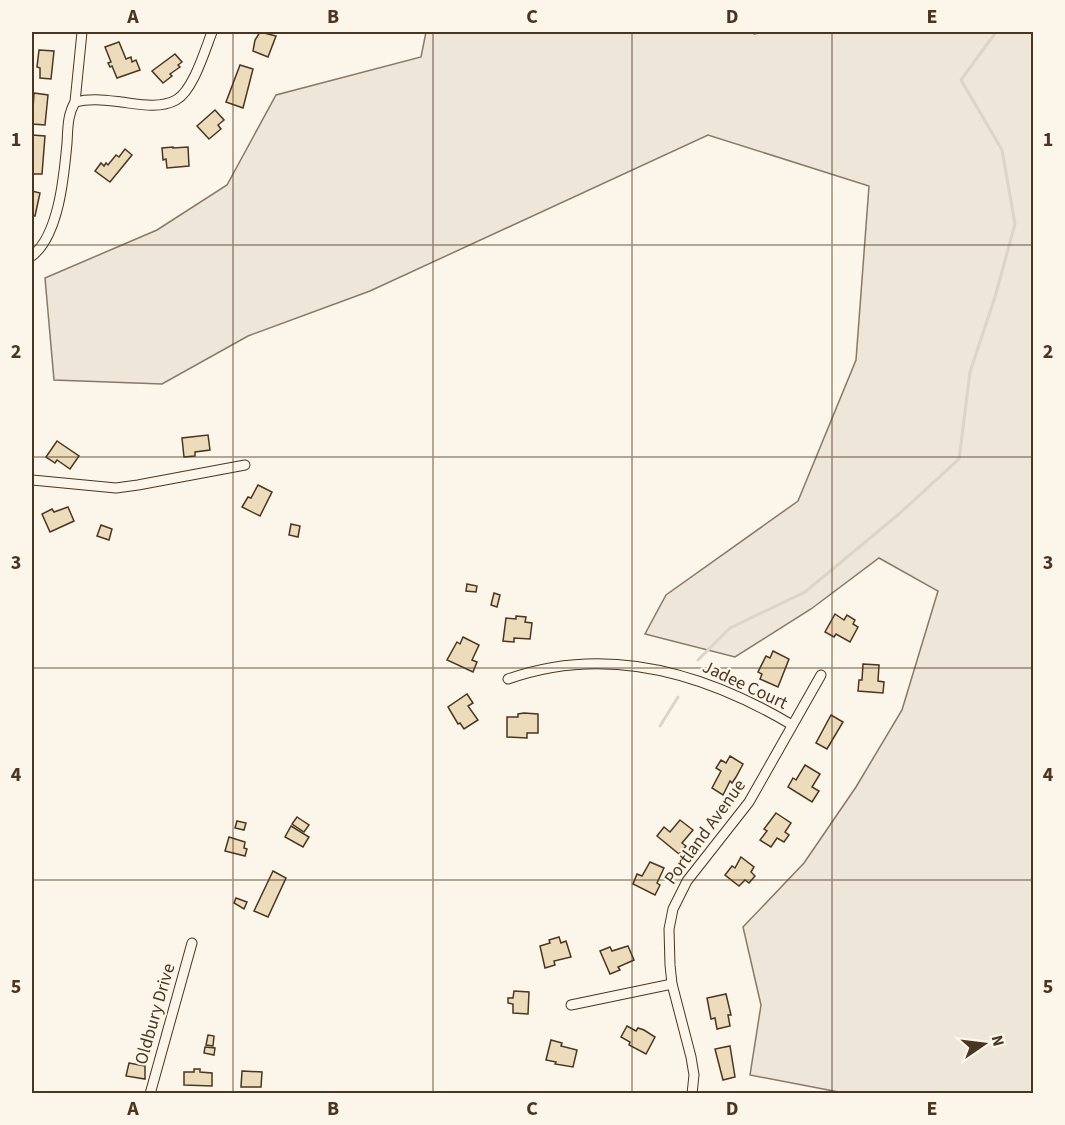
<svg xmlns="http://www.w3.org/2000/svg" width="1065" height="1125" viewBox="0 0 1065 1125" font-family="'Source Sans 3',sans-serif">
<rect width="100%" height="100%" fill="#fbf6e9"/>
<path fill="#ede6d9" stroke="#887966" stroke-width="1.5" d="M426 32H752L754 34 766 32H1033V1093H844L750 1075 761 1005 743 927 804 863 856 787 902 710 938 591 879 558 811 609 735 657 645 634 666 595 798 501 856 360 869 186 708 135 370 291 248 336 162 384 54 380 45 278 157 230 227 185 276 95 421 57Z"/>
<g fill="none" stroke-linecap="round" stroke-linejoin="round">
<g stroke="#dcd4c6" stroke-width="3">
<path d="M698 660 730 628 805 592 899 514 959 459 970 372 995 297 1015 224 1002 150 961 80 996 32"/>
<path d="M660 726 678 697"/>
</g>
</g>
<g fill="#ecdcbc" stroke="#4a3520" stroke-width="1.5">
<path d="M260 32 276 36 268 57 253 51 255 40Z"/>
<path d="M119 42 126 59 131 57 132 62 136 60 140 70 117 78 112 66 110 67 108 63 111 62 105 47Z"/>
<path d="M39 50 54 51 51 79 40 78V68L37 67Z"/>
<path d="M175 54 182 62 178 65 180 67 170 74 172 76 163 83 152 71Z"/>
<path d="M240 65 253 69 243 108 226 102Z"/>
<path d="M34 93 48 95 45 125 32 124Z"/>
<path d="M215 110 224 120 218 125 221 129 209 139 197 126Z"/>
<path d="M32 135 45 136 42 174H32Z"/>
<path d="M173 147V148L188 147 189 166 167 168 166 159 163 160 162 148Z"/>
<path d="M125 149 132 155 110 182 95 171 101 163 104 166 106 163 108 165 116 155 119 157Z"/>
<path d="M32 191 40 193 35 216H32Z"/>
<path d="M208 435 210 450 195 452V456L184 457 182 438Z"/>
<path d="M57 441 79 456 70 469 57 460 55 463 46 457Z"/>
<path d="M258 485 272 492 260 516 242 507 248 497 251 498Z"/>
<path d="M68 507 74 521 50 532 42 514 52 509 54 512Z"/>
<path d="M291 524 300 526 298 537 289 535Z"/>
<path d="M101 525 112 529 109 540 97 536Z"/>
<path d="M467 584 477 586 476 592 466 591Z"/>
<path d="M494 593 500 595 497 607 491 605Z"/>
<path d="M835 614 844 620 847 615 855 620 853 624 858 627 850 642 836 634 834 637 825 632Z"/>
<path d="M516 616 526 617 525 622 532 623 530 639 514 638V642L503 641 506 618 516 619Z"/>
<path d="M463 637 479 645 472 660 477 662 473 672 447 660 457 642 460 644Z"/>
<path d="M773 651 789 659 778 687 760 679 762 674 758 672 766 656 770 658Z"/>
<path d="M863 664 879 665 878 681 884 682 883 693 858 691 859 680H862Z"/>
<path d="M467 694 473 703 468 706 478 720 464 729 460 723 458 724 448 707Z"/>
<path d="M524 713 538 714V733H527V738L507 737V717H518V714Z"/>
<path d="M831 715 843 722 827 749 816 743Z"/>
<path d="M730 756 743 764 736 777 732 783 730 781 723 795 712 788 721 771 716 768 721 760 726 763Z"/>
<path d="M805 765 820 774 812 787 819 791 812 802 788 787 793 778 796 780Z"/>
<path d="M776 813 791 823 785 832 789 835 784 842 777 838 771 847 760 840 767 831 764 829Z"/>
<path d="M297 817 309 825 304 832 292 824Z"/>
<path d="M680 820 693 830 682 843 686 846 679 854 657 836 664 827 670 832Z"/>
<path d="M237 821 246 823 244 830 235 828Z"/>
<path d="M291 826 309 837 303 847 285 837Z"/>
<path d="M229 837 245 842 244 848 247 849 245 856 225 851Z"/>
<path d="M741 857 754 867 751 872 755 876 749 883 745 880 739 886 725 875 732 866 735 868Z"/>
<path d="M650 862 664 868 657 883 660 885 655 895 633 884 637 874 642 876Z"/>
<path d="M273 871 286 878 268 917 254 911Z"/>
<path d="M236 898 247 902 244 909 234 903Z"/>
<path d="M559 937 561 943 566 941 571 957 554 961 555 965 545 968 540 946 550 943 549 940Z"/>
<path d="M628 946 634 960 618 967 620 970 610 974 600 951 610 947 612 951Z"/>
<path d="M514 991 529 992 528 1014 513 1013V1004L508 1003V998H513Z"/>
<path d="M726 994 731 1015H728L730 1026 717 1029 715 1018 711 1019 707 998Z"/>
<path d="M627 1026 636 1031 638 1028 644 1030 655 1037 646 1054 629 1045 630 1042 621 1037Z"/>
<path d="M208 1035 214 1036 213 1046 206 1045Z"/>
<path d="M551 1040 562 1043 561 1046 577 1050 573 1067 555 1064 556 1062 546 1060Z"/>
<path d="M730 1046 735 1077 723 1080 715 1049Z"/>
<path d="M205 1047 215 1048 214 1055 204 1053Z"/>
<path d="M129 1063 145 1066V1079L126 1076Z"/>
<path d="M194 1069H200V1072L212 1073V1086L184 1085V1072H194Z"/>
<path d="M242 1071 262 1072 261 1087H241Z"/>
</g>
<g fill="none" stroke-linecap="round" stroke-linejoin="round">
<defs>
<g id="street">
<path d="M75 102 82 32"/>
<path d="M32 256C59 235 64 176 67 143 68 129 67 116 75 102 91 98 104 100 121 102 137 104 160 109 176 100 193 91 205 50 212 32"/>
<path d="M32 480 116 488 138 485 245 465"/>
<path d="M508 679C607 644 705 673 792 725"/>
<path d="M571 1005 672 984"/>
<path d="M150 1094 192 943"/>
<path d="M692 1094 694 1075 691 1057 672 984 670 965 669 929 673 909 687 881 749 802 821 675"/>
</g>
</defs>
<use href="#street" stroke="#4a3520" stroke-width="11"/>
<use href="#street" stroke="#fbf6e9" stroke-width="9"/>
</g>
<path fill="none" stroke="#4a3520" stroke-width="1.5" stroke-opacity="0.55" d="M233 32V1094M433 32V1094M632 32V1094M832 32V1094M32 245H1034M32 457H1034M32 668H1034M32 880H1034"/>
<g text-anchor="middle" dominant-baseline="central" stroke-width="4.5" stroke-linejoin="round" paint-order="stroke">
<g font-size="18" fill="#4a3520" stroke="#fbf6e9">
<text transform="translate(745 685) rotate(25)">Jadee Court</text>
<text transform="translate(705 832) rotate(-54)">Portland Avenue</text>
<text transform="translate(155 1014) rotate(-74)">Oldbury Drive</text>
</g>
</g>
<rect width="1065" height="1125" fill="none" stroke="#fbf6e9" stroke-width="66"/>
<g transform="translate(984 1044) rotate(76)" stroke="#fbf6e9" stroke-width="4.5" paint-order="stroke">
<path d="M0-4.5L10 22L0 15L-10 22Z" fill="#4a3520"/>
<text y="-9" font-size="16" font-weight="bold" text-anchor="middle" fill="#4a3520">N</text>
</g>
<rect x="33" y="33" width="999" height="1059" fill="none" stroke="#4a3520" stroke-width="2"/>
<g font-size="20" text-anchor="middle" font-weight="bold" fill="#4a3520">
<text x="133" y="23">A</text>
<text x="333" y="23">B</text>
<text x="532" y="23">C</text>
<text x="732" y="23">D</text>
<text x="932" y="23">E</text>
<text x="16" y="146">1</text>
<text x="1048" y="146">1</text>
<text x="16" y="358">2</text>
<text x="1048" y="358">2</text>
<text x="16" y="569">3</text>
<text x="1048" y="569">3</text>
<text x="16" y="781">4</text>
<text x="1048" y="781">4</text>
<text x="16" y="993">5</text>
<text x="1048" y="993">5</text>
<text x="133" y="1115">A</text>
<text x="333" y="1115">B</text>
<text x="532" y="1115">C</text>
<text x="732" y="1115">D</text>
<text x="932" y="1115">E</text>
</g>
</svg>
